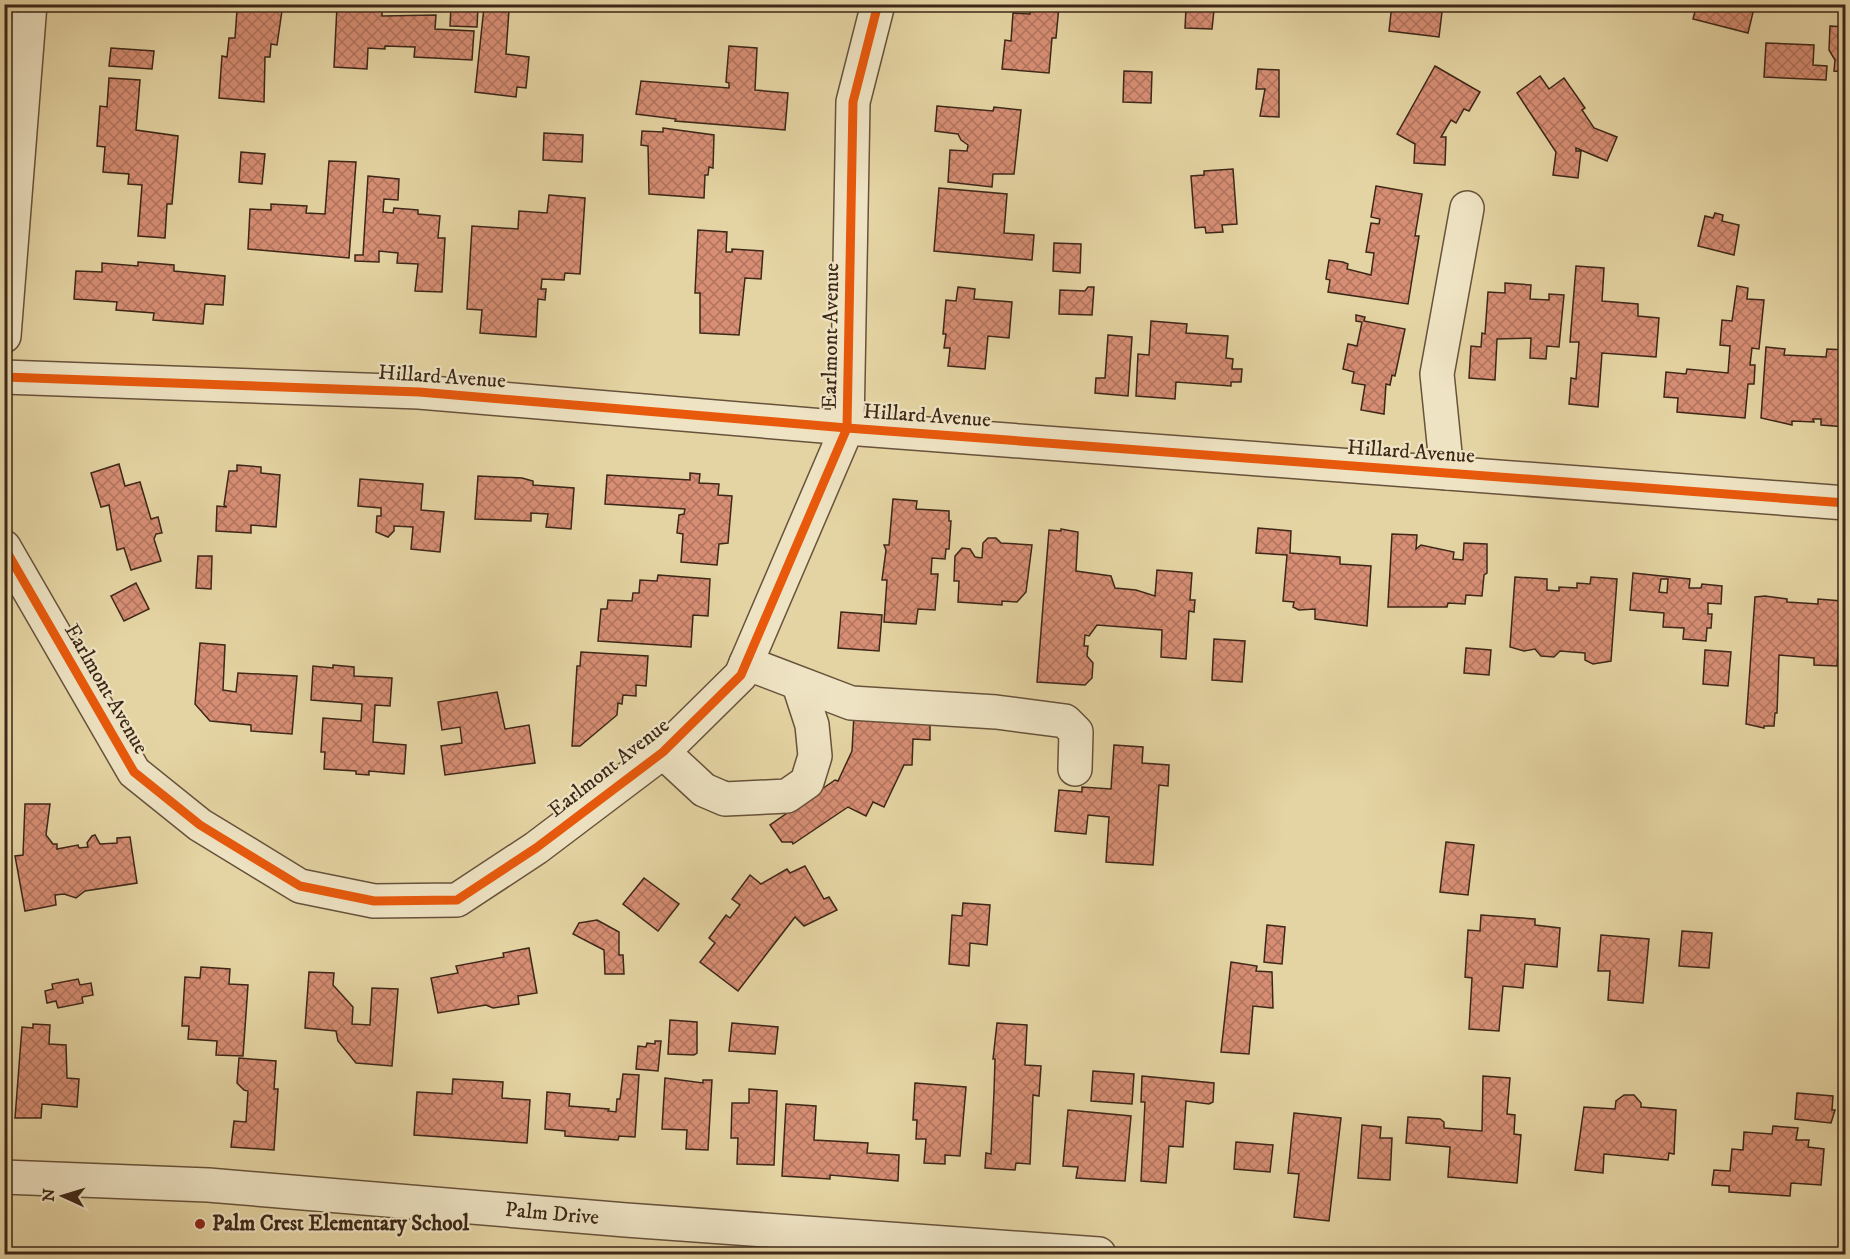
<svg xmlns="http://www.w3.org/2000/svg" width="1850" height="1259" viewBox="0 0 1850 1259" font-family="'IM FELL DW Pica',serif">
<defs>
<pattern id="building-cross-hatch" width="8" height="8" patternUnits="userSpaceOnUse" patternTransform="scale(1.5)"><rect width="8" height="8" fill="#d78e74"/><path d="M0 0l8 8M0 8l8-8" fill="none" stroke="#b0745e"/></pattern>
</defs>
<rect width="100%" height="100%" fill="#e5d4a3"/>
<filter id="stains"><feTurbulence type="fractalNoise" baseFrequency=".00333" numOctaves="4"/><feColorMatrix values="0 0 0 0 .2 0 0 0 0 .09 0 0 0 0 .02 0 0 0 .5 -.17"/></filter>
<radialGradient id="worn" r=".72"><stop offset=".6" stop-color="#630" stop-opacity="0"/><stop offset="1" stop-color="#630" stop-opacity=".3"/></radialGradient>
<g fill="url(#building-cross-hatch)" stroke="#3d2718" stroke-width="1.5" fill-rule="evenodd">
<path d="M241 4H283L277 45 271 44 270 57H265L264 102 219 98 222 56 227 57 229 38H235L237 10H240Z"/>
<path d="M1030 4 1059 6 1056 38H1052L1049 73 1002 69 1005 40 1011 41 1013 13 1030 14Z"/>
<path d="M1392 4H1423L1422 10 1442 12 1439 37 1389 31Z"/>
<path d="M1697 4H1755L1748 33 1693 19Z"/>
<path d="M337 6 382 8V16L436 15 435 29 474 31 472 60 414 57 415 47 385 46V49L368 48 367 69 334 67Z"/>
<path d="M451 6 478 7 477 27 450 26Z"/>
<path d="M484 7 509 10 506 54 529 57 526 88 517 87 516 97 475 92Z"/>
<path d="M1186 8 1214 10 1212 29 1185 28Z"/>
<path d="M1830 26 1846 27V72L1834 71 1835 60 1829 50Z"/>
<path d="M1766 43 1814 45 1813 65 1827 66 1826 80 1764 77Z"/>
<path d="M729 46 757 48 755 90 788 93 785 130 675 121 676 119 636 114 641 81 729 88V83L726 82Z"/>
<path d="M111 48 154 51 152 69 109 66Z"/>
<path d="M1435 66 1480 92 1469 111 1464 109 1456 123 1451 120 1441 137H1446L1445 165 1414 163 1415 144 1397 134Z"/>
<path d="M1258 69 1279 70V117L1260 116 1265 89H1256Z"/>
<path d="M1124 71 1152 72 1151 103 1123 102Z"/>
<path d="M1540 76 1549 89 1564 78 1585 108 1582 110 1594 128 1617 137 1607 161 1576 148V151H1581L1578 178 1553 175 1556 152 1517 93Z"/>
<path d="M109 78 140 80 136 130 178 136 172 204H167L165 238 138 236 142 185 128 184 129 174 103 172 105 147 97 146 100 106 107 107Z"/>
<path d="M937 106 993 111 994 107 1021 110 1014 174H993L992 187 948 182 950 150 967 151 968 145 961 140 958 134 935 131Z"/>
<path d="M663 128 714 135 713 168 709 167 708 175H705L704 198 649 194 648 146 641 145 642 131 663 132Z"/>
<path d="M544 133 583 135 582 162 543 160Z"/>
<path d="M241 152 265 154 262 184 239 182Z"/>
<path d="M329 161 356 162 349 258 248 249 250 209 271 210V204L307 206 306 213 325 214Z"/>
<path d="M1233 169 1237 224 1222 225 1223 232 1206 233 1205 227 1195 228 1191 176 1204 175V171Z"/>
<path d="M368 176 399 179 398 200 384 199 383 212 393 213 394 208 418 210V214L440 216 438 238H445L442 292 415 291 418 264 397 263 398 253 379 251V262L355 261V255H363Z"/>
<path d="M1376 186 1422 194 1415 236H1419L1408 304 1328 292 1330 280 1326 279 1329 260 1343 262 1348 264 1347 269 1371 275 1374 253 1366 252 1371 223 1379 224 1380 219 1371 217Z"/>
<path d="M939 188 1007 194 1004 233 1034 235 1032 260 934 251Z"/>
<path d="M549 195 585 198 580 274 565 273 564 280 542 279 541 289H546L545 300 538 299 536 337 480 333 482 310 467 309 472 226 518 229 519 211 547 213Z"/>
<path d="M1715 213 1723 215 1722 221 1739 225 1734 255 1698 246 1705 216 1713 218Z"/>
<path d="M698 230 727 232 726 252H732V249L763 251 761 279 745 278 739 335 700 333V293H695Z"/>
<path d="M1054 243 1081 244 1080 273 1053 271Z"/>
<path d="M138 262 174 265V271L225 276 223 305 205 304 203 324 153 320 154 313 116 310 117 302 74 299 76 271 102 272V263L138 266Z"/>
<path d="M1576 266 1604 268 1602 301 1638 304V316L1659 318 1656 357 1602 353 1598 407 1569 404 1571 378 1576 379 1579 342H1570Z"/>
<path d="M1505 283 1531 285 1530 299 1549 300V294L1564 295 1559 347 1547 346 1546 359 1530 358 1531 338 1497 339 1495 380 1469 378 1471 346 1481 347 1482 333 1485 334 1488 292 1505 293Z"/>
<path d="M1737 286 1748 288 1747 299 1764 300 1759 349 1752 348 1750 365H1755L1754 384H1748L1745 418 1677 412 1678 398 1664 397 1666 372 1686 374 1687 369 1728 373 1730 346 1720 345 1722 320 1732 321Z"/>
<path d="M958 287 975 289 974 299 1012 302 1009 338 988 336 985 369 948 366 950 348H944L946 334H943L946 300 956 301Z"/>
<path d="M1088 287H1094L1092 315 1059 314 1060 290 1085 291Z"/>
<path d="M1356 315 1365 317 1364 321 1405 329 1395 376 1392 375 1390 385 1386 384 1384 414 1361 410 1365 385 1352 383 1354 372 1343 369 1348 344 1357 346 1362 322 1356 321Z"/>
<path d="M1151 321 1187 324 1186 333 1228 336 1226 358 1233 359 1232 369H1242L1241 382H1231V386L1176 382 1175 399 1136 396 1138 354 1149 355Z"/>
<path d="M1108 335 1132 337 1128 396 1095 393 1096 378H1105Z"/>
<path d="M1766 347 1785 349 1784 355 1826 357 1827 349 1846 350V427L1821 425V419H1813L1814 422 1792 421V425L1761 418Z"/>
<path d="M119 464 125 486 140 482 151 519 158 517 162 533 156 534 154 539 161 561 131 570 124 548 117 550 109 505 101 507 91 473Z"/>
<path d="M237 465 261 467V473L280 475 276 527 251 525V533L216 531 217 506 227 507 224 505 229 471H237Z"/>
<path d="M690 473 700 474 699 483 719 484 718 495 732 496 728 543 719 544 717 565 681 562 683 534 677 533 679 515 684 514 685 509 605 504 607 475 690 480Z"/>
<path d="M478 476 522 478 533 481V485L574 488 571 529 546 527 548 514 531 513V521L475 519Z"/>
<path d="M360 479 423 484 421 510 444 512 440 552 411 549 413 527 394 526V531L388 537 376 532 377 516H381V508L358 506Z"/>
<path d="M893 499 917 501 916 509 949 511V521H951L949 549H946L945 559 932 558 931 574H938L935 610 918 609 916 624 884 622 887 580H882L886 550 884 545H889Z"/>
<path d="M1258 528 1291 531 1290 553 1340 557V564L1371 566 1367 626 1315 619V609L1299 610 1293 607 1294 602 1283 601 1287 555 1256 553Z"/>
<path d="M1061 529 1078 532 1076 571 1111 576 1115 588 1136 590 1155 596 1157 570 1192 573 1190 600H1195L1194 612 1189 611 1186 659 1161 657 1162 630 1097 625 1089 636 1085 635 1084 646H1088L1087 656 1093 663 1092 678 1085 685 1037 682 1049 530 1061 531Z"/>
<path d="M1392 534 1417 535 1416 549 1421 545 1454 552 1453 559 1463 560 1464 543 1487 544V573L1484 575 1482 596 1466 595 1465 604 1448 603 1447 607H1388Z"/>
<path d="M988 538H996L1001 543 1032 545 1026 592 1017 602 1002 601V605L958 602 959 581H954L955 556 962 548 970 549 975 557 982 558 983 543Z"/>
<path d="M198 556H212L211 589 196 588Z"/>
<path d="M1633 573 1690 579 1689 588H1701L1702 584 1722 586 1721 604 1708 603V614H1712L1711 628H1707L1706 641 1683 639 1684 628 1663 627 1664 613 1630 610ZM1661 579H1668L1667 593 1659 592Z"/>
<path d="M658 575 710 579 708 616 693 615 691 647 598 641 601 609H607L608 600 632 601 633 593H639L640 580 657 581Z"/>
<path d="M1515 577 1547 579V590L1559 591V587L1577 588V583L1590 584 1591 577 1617 579 1611 661 1593 664 1585 660V653L1560 651 1554 657 1541 656 1535 649 1524 651 1510 647Z"/>
<path d="M136 583 149 609 124 621 111 596Z"/>
<path d="M1765 596 1787 599V602L1818 604V599L1842 601 1837 666 1814 665V658L1779 655 1777 713H1775L1774 726H1764V728L1746 724 1755 597Z"/>
<path d="M841 612 882 615 879 651 838 648Z"/>
<path d="M1214 639 1245 641 1242 682 1212 680Z"/>
<path d="M200 643 225 645 223 690 236 692 238 673 297 676 292 734 251 731V725L210 721 195 704Z"/>
<path d="M1466 648 1491 650 1489 675 1464 673Z"/>
<path d="M1705 650 1731 652 1728 686 1703 684Z"/>
<path d="M581 652 648 656 646 686 636 685V696L623 695 622 704 618 703 617 715 580 746H572L577 666H580Z"/>
<path d="M333 665 354 667V676L392 678 390 706 375 705 373 742 406 745 404 774 369 771V775L356 774V771L324 769 325 752H321L323 718 361 721 362 704 311 700 313 666 333 668Z"/>
<path d="M497 692 505 729 529 725 535 763 445 775 441 746 462 743 460 727 442 730 438 702Z"/>
<path d="M854 714 930 721V740L913 739 912 765H904L884 807 873 802 866 816 848 807 793 844 792 842H782L770 825 835 780 838 781 852 751Z"/>
<path d="M1114 745 1143 747 1142 763 1169 765 1168 786 1159 785 1153 865 1106 862 1109 817 1088 815 1086 834 1055 831 1059 790 1082 792V787L1111 789Z"/>
<path d="M25 804H50L46 835 53 844H57V849L78 845 79 848 88 847 87 843 92 836 95 835 100 844 117 843V838L130 837 137 883 85 891 76 898 64 894 55 895 56 905 25 911 15 856 23 855Z"/>
<path d="M1446 842 1474 845 1468 895 1440 892Z"/>
<path d="M805 866 824 899 829 897 837 910 804 926 795 917 738 991 700 962 715 943 709 938 726 915 730 918 740 905 732 899 750 875 761 884 787 869 790 873Z"/>
<path d="M644 878 679 904 658 931 623 904Z"/>
<path d="M963 903 990 905 987 945 970 943 969 966 949 964 952 915 962 916Z"/>
<path d="M1481 915 1535 919V925L1560 928 1557 967 1525 964 1523 988 1503 986 1499 1031 1469 1029 1472 978 1465 977 1468 930 1480 931Z"/>
<path d="M597 920 619 932V955H623L624 974H605L604 950 573 934 579 923Z"/>
<path d="M1267 925 1285 927 1282 964 1264 962Z"/>
<path d="M1682 931 1712 933 1709 968 1679 966Z"/>
<path d="M1601 935 1649 939 1643 1003 1608 1000 1610 971H1598Z"/>
<path d="M529 948 537 993 518 996 519 1004 493 1008 486 1005 438 1013 431 978 458 973 456 966 504 957 503 953Z"/>
<path d="M1231 962 1257 966 1256 971 1272 972 1273 1008 1253 1006 1249 1054 1221 1052Z"/>
<path d="M201 967 230 969 229 984 248 985 243 1056 216 1055 217 1041 188 1039 189 1026H182L185 977 200 978Z"/>
<path d="M309 972 334 973 333 985 353 1007 352 1024 370 1025 372 988 398 989 392 1066 356 1063 338 1041 336 1031 305 1028Z"/>
<path d="M78 979 80 985 91 983 93 995 82 997 83 1003 58 1008 56 1001 47 1003 45 991 53 989 52 984Z"/>
<path d="M670 1020 697 1022V1053L694 1055 668 1054Z"/>
<path d="M732 1023 778 1027 775 1054 729 1051Z"/>
<path d="M997 1023 1027 1025 1025 1065 1041 1066 1039 1096 1033 1095 1030 1164 1016 1163 1015 1170 985 1168 986 1153 991 1154 994 1092 995 1059H993Z"/>
<path d="M33 1024 50 1025 49 1044 66 1045 67 1078 79 1079 77 1107 42 1104 41 1118H15L22 1027 33 1028Z"/>
<path d="M655 1041H661L658 1071 636 1069 638 1046 646 1047 647 1043 655 1044Z"/>
<path d="M239 1058 276 1061 274 1089H278L274 1150 231 1147 234 1121 246 1122 248 1091 244 1090 237 1083Z"/>
<path d="M1093 1071 1134 1074 1132 1104 1091 1101Z"/>
<path d="M623 1074 639 1075 635 1137 619 1136 618 1140 565 1136V1131L545 1129 547 1092 570 1094 569 1106 609 1109 608 1111 616 1112 617 1099H620Z"/>
<path d="M1142 1076 1214 1083 1213 1102 1209 1104 1186 1101 1183 1147 1169 1146 1166 1183 1141 1181 1145 1102H1141Z"/>
<path d="M1483 1076 1510 1078 1507 1114 1515 1115 1514 1134 1521 1135 1517 1183 1448 1177 1450 1147 1406 1143 1408 1117 1440 1119 1444 1122V1128L1482 1131Z"/>
<path d="M665 1078 703 1083V1080H712L708 1150 686 1149 687 1130 662 1129Z"/>
<path d="M453 1079 503 1082 502 1098 530 1100 527 1143 414 1135 417 1092 452 1094Z"/>
<path d="M915 1083 966 1087 960 1156 945 1155V1164L924 1163 926 1139H916L917 1120H913Z"/>
<path d="M749 1089 777 1091 774 1165 737 1164 738 1138H731L732 1103H749Z"/>
<path d="M1797 1093 1833 1096 1832 1110H1835L1831 1123 1795 1119Z"/>
<path d="M1624 1095H1634L1641 1103V1107L1676 1110 1674 1154 1669 1153 1668 1160 1604 1154 1603 1173 1575 1170 1584 1107 1615 1109 1616 1101Z"/>
<path d="M786 1104 816 1106 814 1140 868 1143 867 1153 899 1155 898 1181 830 1175V1179L782 1176Z"/>
<path d="M1068 1110 1131 1116 1125 1181 1076 1178 1078 1167 1063 1166Z"/>
<path d="M1294 1113 1341 1118 1329 1221 1294 1217 1299 1174 1288 1173Z"/>
<path d="M1362 1125 1381 1127 1380 1138H1392L1390 1180 1358 1178Z"/>
<path d="M1773 1126 1798 1128 1796 1140H1809L1808 1147 1824 1149 1821 1185 1791 1183 1790 1196 1729 1192V1186L1712 1185 1714 1170 1730 1171 1732 1149 1743 1150 1744 1132 1772 1134Z"/>
<path d="M1236 1142 1273 1145 1270 1172 1234 1169Z"/>
<path d="M1845 1155H1846V1218L1841 1217Z"/>
</g>
<g fill="none" stroke-linecap="round" stroke-linejoin="round">
<defs>
<g id="minor">
<path d="M4 336 30 4"/>
<path d="M4 377 419 392 847 428 1846 503"/>
<path d="M1447 473 1437 374 1467 208"/>
<path d="M4 547 134 772 200 825 300 886 374 901 457 900 536 848 663 752 741 675 847 428 853 102 878 4"/>
<path d="M746 663 851 703 996 712 1065 721 1076 732 1075 769"/>
<path d="M663 752 704 790 725 799 787 796 807 782 815 756 812 725 799 685"/>
<path d="M4 1177 208 1185 626 1220 1099 1254"/>
</g>
</defs>
<use href="#minor" stroke="#67523b" stroke-width="36"/>
<use href="#minor" stroke="#eee3c3" stroke-width="33"/>
<defs>
<g id="cycleway">
<path d="M4 377 419 392 847 428 1846 503"/>
<path d="M4 547 134 772 200 825 300 886 374 901 457 900 536 848 663 752 741 675 847 428 853 102 878 4"/>
</g>
</defs>
<use href="#cycleway" stroke="#eee3c3" stroke-width="13"/>
<use href="#cycleway" stroke="#e8590c" stroke-width="9"/>
</g>
<circle fill="#8f2418" stroke="#eee3c3" stroke-width="2" cx="200" cy="1224" r="6"/>
<g text-anchor="middle" dominant-baseline="central" stroke-width="4.5" stroke-linejoin="round" paint-order="stroke">
<g font-size="21" fill="#3d2718" stroke="#eee3c3">
<text transform="translate(831 336) rotate(-89)">Earlmont Avenue</text>
<text transform="translate(442 377) rotate(4)">Hillard Avenue</text>
<text transform="translate(927 416) rotate(4)">Hillard Avenue</text>
<text transform="translate(1411 452) rotate(4)">Hillard Avenue</text>
<text transform="translate(106 689) rotate(60)">Earlmont Avenue</text>
<text transform="translate(609 768) rotate(-38)">Earlmont Avenue</text>
<text transform="translate(552 1214) rotate(5)">Palm Drive</text>
</g>
<g font-size="21" font-weight="bold" fill="#3d2718" stroke="#eee3c3" text-anchor="start">
<text x="212" y="1224">Palm Crest Elementary School</text>
</g>
</g>
<rect width="1850" height="1259" fill="none" stroke="#e5d4a3" stroke-width="24"/>
<rect x="6" y="6" width="1838" height="1247" fill="none" stroke="#3d2718" stroke-width="3"/>
<rect x="12" y="12" width="1826" height="1235" fill="none" stroke="#3d2718" stroke-width="1.5"/>
<g transform="translate(63 1196) rotate(274)" stroke="#eee3c3" stroke-width="4.5" paint-order="stroke">
<path d="M0-4.5L10 22L0 15L-10 22Z" fill="#3d2718"/>
<text y="-9" font-size="16" font-weight="bold" text-anchor="middle" fill="#3d2718">N</text>
</g>
<rect width="100%" height="100%" filter="url(#stains)"/>
<rect width="100%" height="100%" fill="url(#worn)"/>
</svg>
